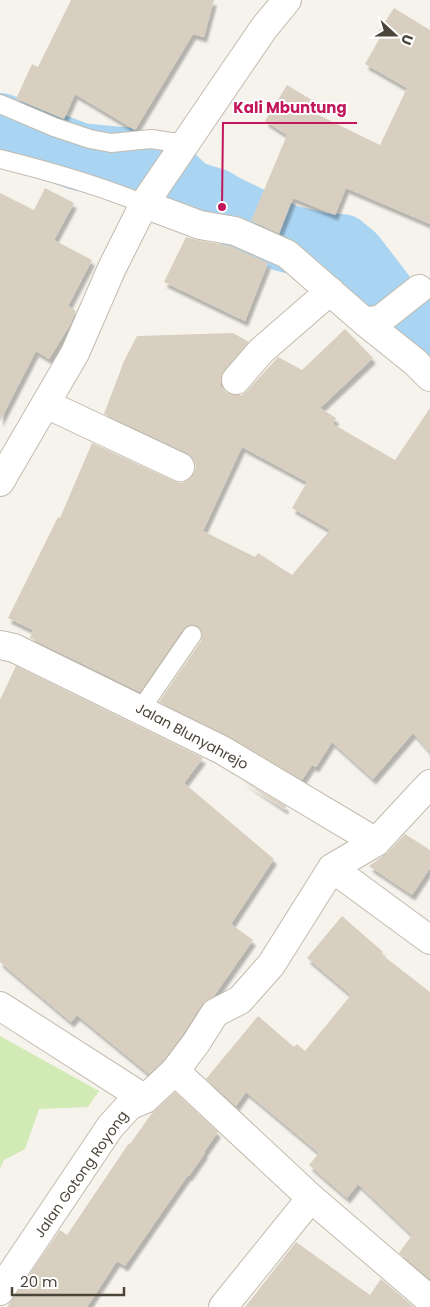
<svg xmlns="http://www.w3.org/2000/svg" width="430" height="1307" viewBox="0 0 430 1307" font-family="Poppins,sans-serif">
<defs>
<filter id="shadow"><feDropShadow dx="3" dy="5.5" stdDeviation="1" flood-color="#0004"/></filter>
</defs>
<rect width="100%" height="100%" fill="#f6f3ec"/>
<path fill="#d2eab5" d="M0 1036 99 1091 88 1107 39 1109 25 1149 4 1160 0 1169Z"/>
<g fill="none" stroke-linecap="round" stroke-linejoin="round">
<path stroke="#a9d4f2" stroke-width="68" d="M0 127 80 157 123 161 169 176 188 194 214 202 222 207 285 238 323 247 341 248 352 257 401 321 430 337"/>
</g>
<g fill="#d8cfc1" fill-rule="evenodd" filter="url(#shadow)">
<path d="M71 0H214L204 37 193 34 135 130 75 94 64 119 16 99 32 64 38 67Z"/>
<path d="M394 8 430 30V224L346 188 335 215 293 198 279 234 251 221 287 135 265 121 287 85 312 100 306 109 380 145 407 88 365 64 381 36 377 34Z"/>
<path d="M45 188 74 203 54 240 92 260 68 306 76 311 70 325 49 359 36 351 0 421V193L34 210Z"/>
<path d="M186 237 197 240 230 246 268 263 245 321 164 282Z"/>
<path d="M345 329 373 358 320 408 336 418 333 424 395 460 430 408V752L413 733 373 779 332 742 316 767 312 765 302 780 230 737 159 702 201 641 202 631 198 626 188 625 183 629 140 692 30 638 33 630 8 618 58 517 60 518 92 443 174 481 181 483 188 480 194 473 196 466 193 459 187 453 104 414 124 361 137 336 233 333 249 342 224 370 221 377V386L226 392 234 395H242L247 391 278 357 302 370ZM242 447 307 482 292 508 330 530 292 575 258 553 255 557 203 531Z"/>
<path d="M16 666 203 758 184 783 274 859 231 924 253 940 214 996 202 1004 183 1034 163 1061 149 1074 77 1015 71 1022 0 962V700Z"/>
<path d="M240 779 286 806 285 809Z"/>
<path d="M405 834 430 850V868L412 895 369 866 387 853Z"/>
<path d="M342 916 383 952 381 954 430 992V1279L399 1253 412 1235 358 1184 347 1198 309 1165 319 1153 246 1092 236 1106 206 1079 258 1016 294 1047 297 1044 305 1051 351 995 307 958Z"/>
<path d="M175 1092 218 1132 204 1152 205 1153 189 1176 188 1175 125 1266 117 1261 87 1307H7L60 1230 67 1235 129 1143 130 1144 152 1113Z"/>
<path d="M296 1242 370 1295 381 1279 414 1307H245Z"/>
</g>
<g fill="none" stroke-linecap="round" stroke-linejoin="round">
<defs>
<g id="lane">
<path d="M0 104 54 127 90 139 111 143 151 139 185 144"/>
<path d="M0 159C49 171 97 185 144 204"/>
<path d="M141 709 192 635"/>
</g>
<g id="street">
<path d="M144 204 200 225 235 231 287 254 365 322 415 362 430 377"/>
<path d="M365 322 381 319 419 289"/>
<path d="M236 380 261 351 330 291"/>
<path d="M46 404 180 467"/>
<path d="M0 482 75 353 112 268 144 204 264 28 287 0"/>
<path d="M0 645 14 648 222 750 376 842"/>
<path d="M332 868 430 940"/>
<path d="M0 1006 145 1099"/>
<path d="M175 1071 311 1198 430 1300"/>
<path d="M0 1291 110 1127 129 1106 145 1099 175 1071 196 1043 215 1013 240 1000 271 965 332 868 376 842 430 784"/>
<path d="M223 1307 311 1198"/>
</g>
</defs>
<use href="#lane" stroke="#c2bbae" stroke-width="20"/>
<use href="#street" stroke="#c2bbae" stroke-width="30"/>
<use href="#lane" stroke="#fff" stroke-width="18"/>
<use href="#street" stroke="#fff" stroke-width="28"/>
</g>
<g text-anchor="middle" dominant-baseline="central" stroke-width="4" stroke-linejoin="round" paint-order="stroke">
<g font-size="14" fill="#4b4439" stroke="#fff">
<text transform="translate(192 736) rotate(28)">Jalan Blunyahrejo</text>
<text transform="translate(81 1174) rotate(-55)">Jalan Gotong Royong</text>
</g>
</g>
<path fill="none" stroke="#c2185b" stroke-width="2" d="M222 207L223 123H357"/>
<circle fill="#c2185b" stroke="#fff" stroke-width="2" cx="222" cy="207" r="5"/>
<g font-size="15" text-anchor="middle" font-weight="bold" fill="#c2185b" stroke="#fff" stroke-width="4" stroke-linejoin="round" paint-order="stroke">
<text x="290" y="113">Kali Mbuntung</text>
</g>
<g transform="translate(395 35) rotate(111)" stroke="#ffffff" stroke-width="4" paint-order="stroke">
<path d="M0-4L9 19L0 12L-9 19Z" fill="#4b4439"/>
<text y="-8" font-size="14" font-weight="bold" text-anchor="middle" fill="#4b4439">U</text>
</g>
<path d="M12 1287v8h112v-8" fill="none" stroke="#4b4439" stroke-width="2.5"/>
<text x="20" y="1287" font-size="15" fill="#4b4439" stroke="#ffffff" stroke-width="4" paint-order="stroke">20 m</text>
</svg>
